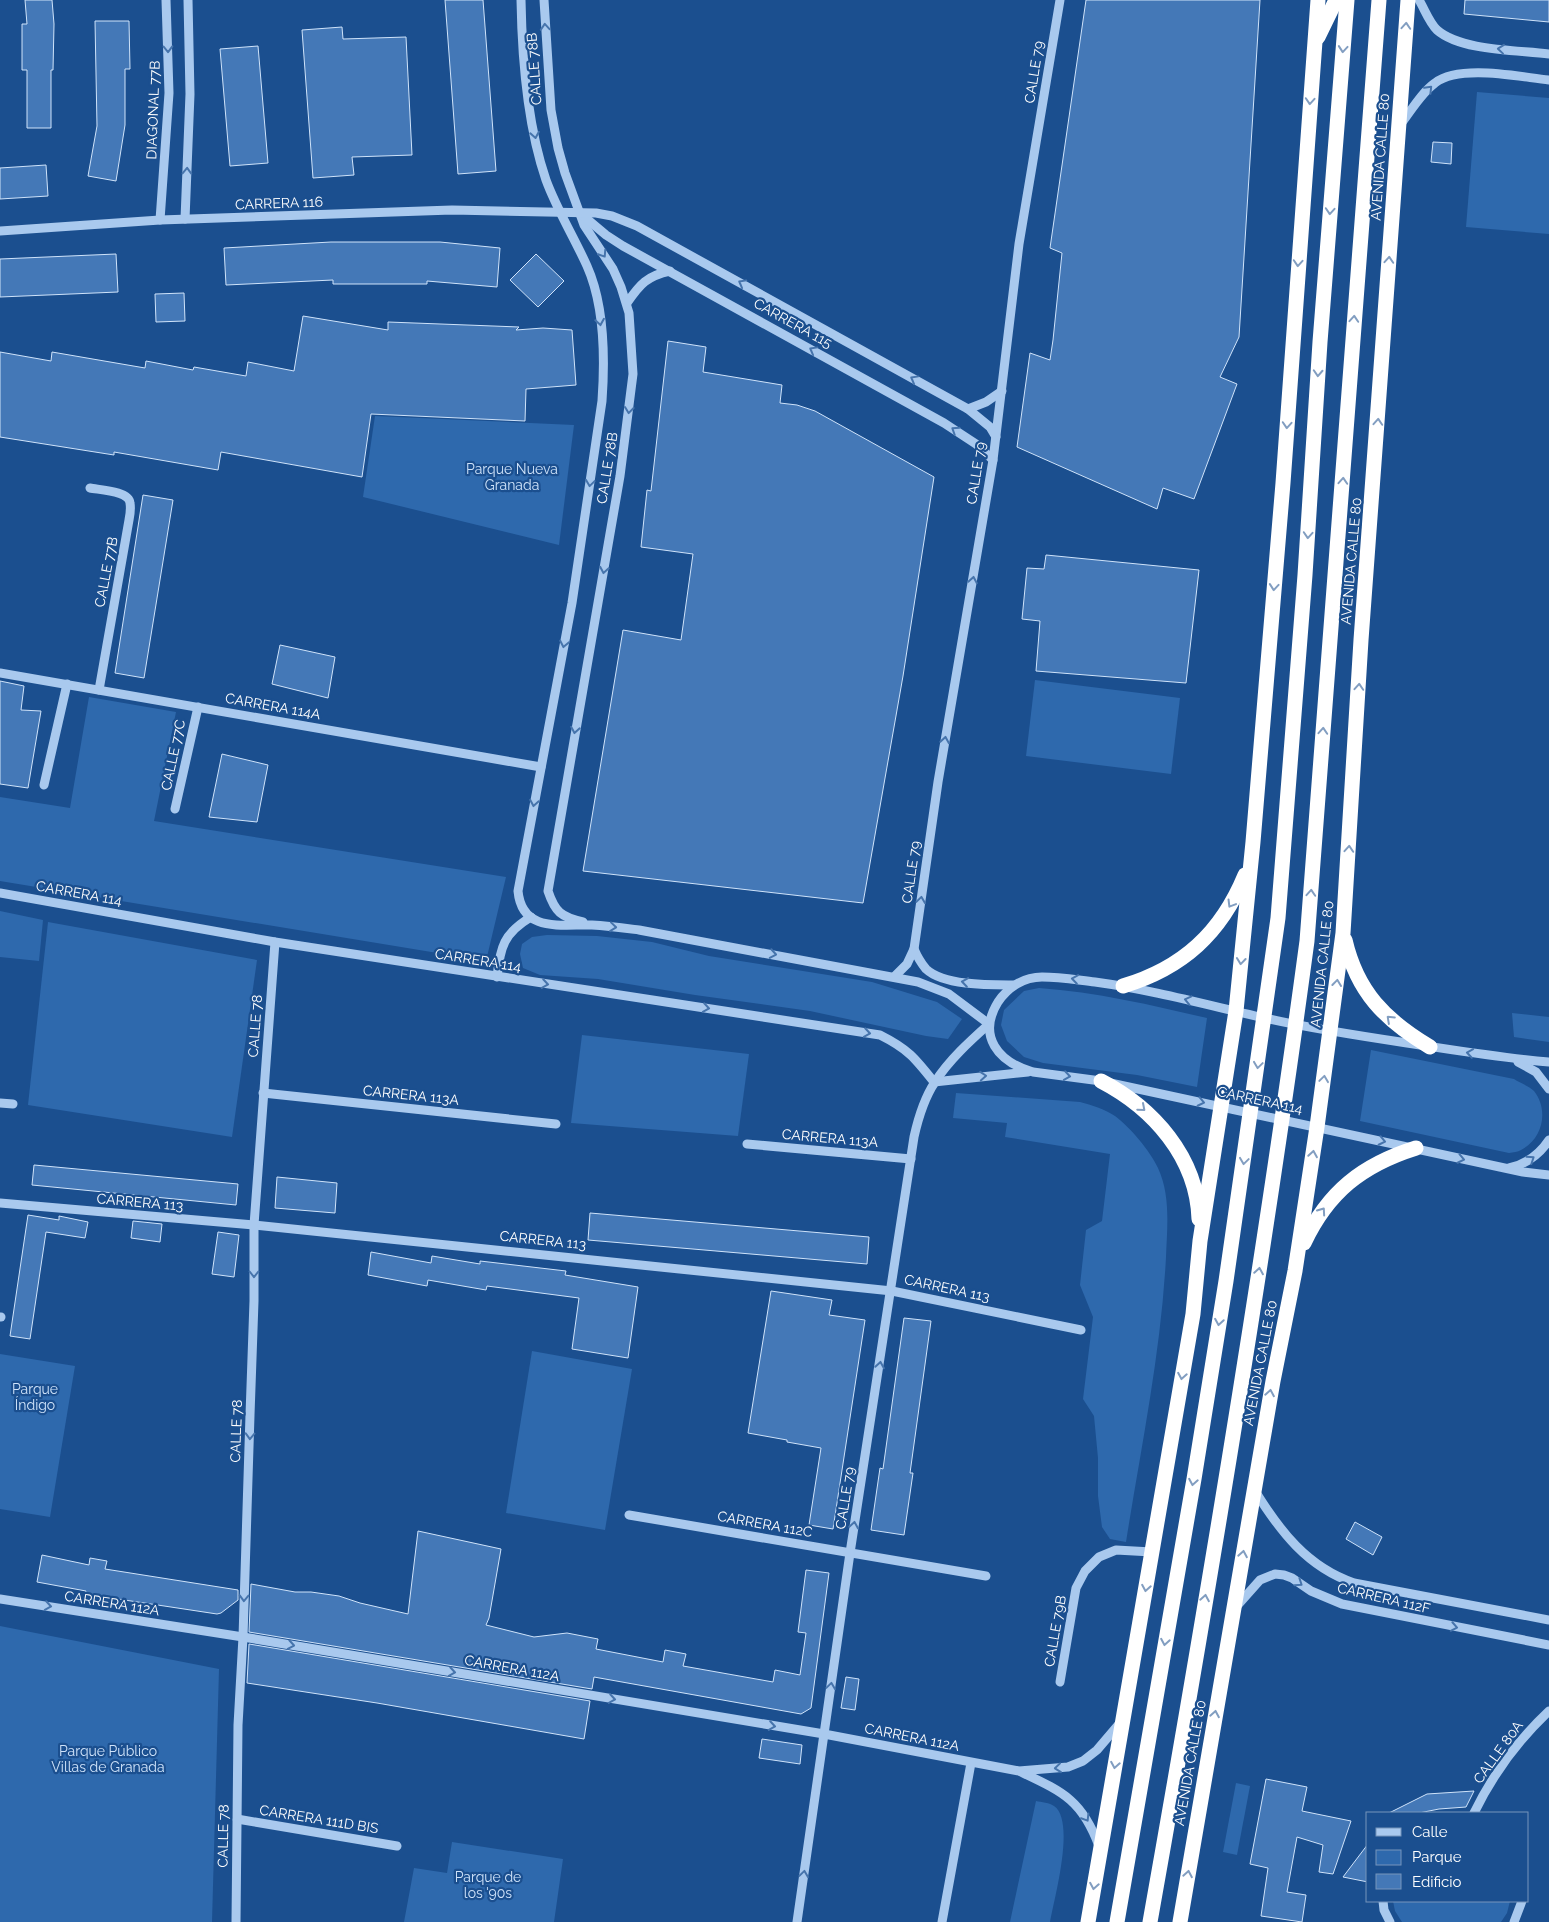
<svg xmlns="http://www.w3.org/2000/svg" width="1549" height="1922" viewBox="0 0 1549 1922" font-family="Raleway,sans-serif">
<rect width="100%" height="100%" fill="#1b4f8f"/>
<g fill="#2e69ad">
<path d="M1477 92 1549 98V234L1466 227Z"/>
<path d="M375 416 574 425 559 545 363 497Z"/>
<path d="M1035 680 1180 698 1171 774 1026 756Z"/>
<path d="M89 697 176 712 154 821 506 877 486 961 0 881V797L70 808Z"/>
<path d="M0 911 43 920 39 961 0 957Z"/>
<path d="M48 922 257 960 232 1137 28 1105Z"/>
<path d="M547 935 597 936 652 942 709 956 872 982 937 1002 962 1019 948 1039 926 1036 810 1011 695 995 598 979 540 975 523 968 520 954 522 944 532 937Z"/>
<path d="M1039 988C1096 992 1151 1005 1207 1018L1197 1087 1137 1075 1043 1063 1024 1057 1007 1041 1001 1025 1004 1010 1024 991Z"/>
<path d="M1512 1013 1549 1017V1042L1514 1037Z"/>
<path d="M582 1035 749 1054 738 1136 571 1123Z"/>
<path d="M1371 1050 1514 1079C1520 1083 1529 1086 1534 1091 1549 1110 1543 1139 1521 1150 1518 1152 1513 1152 1509 1153L1360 1121Z"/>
<path d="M956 1093 1080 1102C1092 1105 1104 1109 1115 1116 1130 1127 1150 1151 1158 1168 1171 1196 1167 1228 1166 1257 1161 1353 1141 1447 1126 1542L1110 1539 1102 1527 1098 1496V1458L1094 1416 1083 1399 1093 1317 1080 1285 1086 1230 1102 1221 1110 1154 1005 1137 1007 1123 953 1118Z"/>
<path d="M532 1351 632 1369 605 1530 506 1513Z"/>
<path d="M0 1354 75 1366 50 1517 0 1509Z"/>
<path d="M0 1626 219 1669 212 1922H0Z"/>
<path d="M1236 1783 1250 1786 1237 1855 1223 1852Z"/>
<path d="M1036 1801C1041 1802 1050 1803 1054 1806 1076 1821 1054 1899 1050 1922H1010Z"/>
<path d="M452 1842 563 1859 554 1922H404L414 1868 447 1873Z"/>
<path d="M1393 1901H1510L1507 1913 1501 1922H1402L1395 1911Z"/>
</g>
<g fill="#4478b7" stroke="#cfe3fa">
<path d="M25 0H52L54 24 53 70H51V128H27V70H22V24H27Z"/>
<path d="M445 0H483L496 171 458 174Z"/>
<path d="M1086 0H1260L1239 337 1220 377 1237 384 1194 499 1163 488 1157 509 1017 447 1030 353 1050 360 1053 340 1062 253 1050 248Z"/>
<path d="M1465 0H1549V22L1464 14Z"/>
<path d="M95 21H129L130 69H125V125L116 181 88 176 97 126Z"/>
<path d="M342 27 343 39 406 37 412 155 352 157 354 175 313 178 302 30Z"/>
<path d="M258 46 268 163 230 166 220 49Z"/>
<path d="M1433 142 1452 143 1451 164 1431 162Z"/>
<path d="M46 165 48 196 0 199V168Z"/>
<path d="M331 242H440L500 248 497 287 427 281V284H333V280L226 285 224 248Z"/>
<path d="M116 254 118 292 0 297V259Z"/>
<path d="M536 254 564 281 538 307 510 280Z"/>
<path d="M184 293 185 321 156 322 155 294Z"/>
<path d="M303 316 388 330V322L519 327 516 330 543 328 572 330 576 385 526 389 525 421 371 414 362 477 221 452 218 470 114 452V455L0 437V352L51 361 52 352 145 368 146 361 193 370 194 367 246 376 248 362 294 371Z"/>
<path d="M668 341 706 347 703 372 782 385 780 403 797 405 815 411 934 477 903 676 863 903 583 871 623 630 681 640 693 554 641 547 647 490 651 491Z"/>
<path d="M143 495 173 500 144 678 115 673Z"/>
<path d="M1046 555 1199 570 1186 683 1036 671 1040 621 1022 619 1027 568 1044 569Z"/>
<path d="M280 645 335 657 328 698 272 684Z"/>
<path d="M0 681 24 686 21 710 41 711 28 788 0 784Z"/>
<path d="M222 754 268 765 257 822 209 817Z"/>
<path d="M34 1165 238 1184 236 1205 32 1185Z"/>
<path d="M277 1177 337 1183 335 1213 275 1208Z"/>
<path d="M590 1213 869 1237 867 1264 588 1240Z"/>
<path d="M28 1215 59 1220V1216L88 1222 85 1238 46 1232 30 1339 10 1336Z"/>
<path d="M133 1221 162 1224 160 1242 131 1238Z"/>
<path d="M218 1232 239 1235 234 1277 212 1274Z"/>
<path d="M371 1252 431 1263 432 1256 480 1264V1261L566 1271 565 1275 638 1287 628 1358 572 1349 579 1298 487 1286 486 1290 428 1280 427 1286 368 1275Z"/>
<path d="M771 1291 832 1300 829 1315 865 1320 833 1529 809 1525 821 1448 787 1442V1440L748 1433Z"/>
<path d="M904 1318 931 1321 910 1473H913L904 1535 871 1530 880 1468 883 1469Z"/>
<path d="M1355 1522 1382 1537 1373 1555 1346 1539Z"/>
<path d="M418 1531 501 1549 489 1618 486 1625 534 1637 567 1633 598 1639 596 1649 663 1662 665 1650 686 1654 683 1666 773 1682 775 1670 800 1675 806 1633 798 1632 806 1570 829 1573 811 1708 801 1714 594 1677 592 1689 249 1632 251 1584 295 1592H311L339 1596 360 1603 408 1614Z"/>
<path d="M42 1555 89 1565 90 1558 107 1561 105 1569 238 1590V1600L221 1613 217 1614 85 1594 86 1591 37 1582Z"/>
<path d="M249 1644 590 1701 584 1739 377 1703 247 1683Z"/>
<path d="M846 1677 859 1679 855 1710 841 1708Z"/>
<path d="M762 1739 802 1745 800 1764 759 1758Z"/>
<path d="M1266 1779 1307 1787 1302 1811 1351 1821 1333 1874 1319 1872 1323 1845 1297 1837 1287 1892 1306 1895 1302 1922 1261 1916 1268 1868 1250 1864Z"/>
<path d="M1474 1791 1466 1807 1439 1809 1419 1813H1389L1427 1794Z"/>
<path d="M1368 1844V1882L1343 1877Z"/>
</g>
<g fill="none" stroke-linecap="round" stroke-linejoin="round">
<g stroke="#a9c9ee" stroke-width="9">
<path d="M521 0C522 58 527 125 546 180 557 210 574 237 587 266 604 304 605 359 602 401L572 603 518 891C522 933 561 924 592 925 608 926 623 928 639 930L918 982 949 994 989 1024"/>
<path d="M544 0 551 110 558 148 565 173 584 225 613 269 621 287 629 313 633 374 620 476 548 891C555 912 561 917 583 922"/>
<path d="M1419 0C1425 10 1429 22 1437 30 1461 51 1517 50 1549 54"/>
<path d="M1400 125C1411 111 1421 93 1435 83 1460 64 1519 77 1549 80"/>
<path d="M581 214 606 235 623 246 944 423 976 444 993 460"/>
<path d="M185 219 190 94 188 0"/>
<path d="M160 220 169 93 166 0"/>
<path d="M0 231 160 220 452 210 596 213 612 216 637 226 968 409 990 427 996 437"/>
<path d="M627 303C640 284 647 276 670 271"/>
<path d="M968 409 986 402 1002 391"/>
<path d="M90 488C100 490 129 491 130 503 131 509 130 515 129 520L99 690"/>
<path d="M0 673 541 767"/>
<path d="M44 785 67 684"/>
<path d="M175 809 198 707"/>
<path d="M0 893 275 942 880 1035C908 1049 915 1058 934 1082"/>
<path d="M914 949C917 956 921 963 926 969 944 986 991 985 1014 985"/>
<path d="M895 976 907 964 914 949 938 782 993 460 1019 244 1060 0"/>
<path d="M497 977C500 947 504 933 531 917"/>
<path d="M1518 1062 1536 1072 1549 1089"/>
<path d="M1549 1062C1501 1058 1454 1050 1407 1043 1360 1036 1314 1029 1269 1019 1211 1006 1154 990 1095 982 1077 980 1060 977 1042 977 1024 977 1008 987 998 1002 977 1036 998 1062 1033 1072L1101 1081 1523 1172 1549 1175"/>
<path d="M934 1082 1028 1072"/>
<path d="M263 1093 556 1124"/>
<path d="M0 1103 13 1104"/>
<path d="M747 1144 911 1159"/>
<path d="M1509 1168C1527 1164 1539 1155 1549 1140"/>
<path d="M0 1203 254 1225 892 1291 1081 1330"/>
<path d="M0 1317H1"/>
<path d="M1255 1491C1280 1531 1307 1567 1354 1583L1549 1620"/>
<path d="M629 1515 986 1576"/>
<path d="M0 1599 243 1637 824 1734 1019 1771 1068 1767 1083 1761 1097 1750 1120 1723"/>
<path d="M1236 1607 1260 1580 1275 1574 1284 1575 1292 1578 1311 1591 1342 1604 1549 1645"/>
<path d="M1060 1682 1076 1588 1085 1571 1099 1557 1116 1550 1152 1552"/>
<path d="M1021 1772C1063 1792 1082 1800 1099 1846"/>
<path d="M1474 1813C1493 1774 1517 1741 1549 1711"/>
<path d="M237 1819 397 1846"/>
<path d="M1383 1901 1384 1910 1390 1922"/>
<path d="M236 1922 238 1725 243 1637 250 1415 254 1301V1225L275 942"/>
<path d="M797 1922 850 1553 914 1137C918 1119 925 1097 935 1082 949 1060 970 1041 989 1024"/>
<path d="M942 1922 971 1763"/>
<path d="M1514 1922 1522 1901"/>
</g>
<g stroke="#fff" stroke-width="15">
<path d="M1318 37 1336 0"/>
<path d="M1345 940C1357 992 1385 1020 1430 1047"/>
<path d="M1123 986C1183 968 1221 933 1245 875"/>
<path d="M1101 1081C1153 1108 1197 1157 1199 1219"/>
<path d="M1304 1243C1328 1192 1362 1165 1416 1148"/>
<path d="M1088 1922 1193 1314 1200 1241 1236 1011 1253 842 1283 483 1318 0"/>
<path d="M1117 1922 1194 1479 1226 1281 1278 918 1305 575 1320 342 1347 0"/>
<path d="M1150 1922C1208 1596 1263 1269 1307 941L1379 0"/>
<path d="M1180 1922 1273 1381 1295 1271 1317 1127 1343 933 1361 640 1408 0"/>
</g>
</g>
<defs><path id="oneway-chevron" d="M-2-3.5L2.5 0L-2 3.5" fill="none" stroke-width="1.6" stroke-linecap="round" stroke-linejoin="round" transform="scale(1.25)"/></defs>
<g stroke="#829ec1">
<use href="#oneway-chevron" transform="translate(1406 26) rotate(-86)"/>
<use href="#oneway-chevron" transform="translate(1343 49) rotate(95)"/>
<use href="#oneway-chevron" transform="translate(1310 101) rotate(94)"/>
<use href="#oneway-chevron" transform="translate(1330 211) rotate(94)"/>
<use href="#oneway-chevron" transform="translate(1389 260) rotate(-86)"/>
<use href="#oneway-chevron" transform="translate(1298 263) rotate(94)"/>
<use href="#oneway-chevron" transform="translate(1354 319) rotate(-86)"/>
<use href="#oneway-chevron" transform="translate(1318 373) rotate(93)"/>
<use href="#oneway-chevron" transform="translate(1378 422) rotate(-86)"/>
<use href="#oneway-chevron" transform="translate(1287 425) rotate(94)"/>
<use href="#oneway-chevron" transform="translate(1343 481) rotate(-86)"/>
<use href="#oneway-chevron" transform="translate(1308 535) rotate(94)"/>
<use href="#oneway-chevron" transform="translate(1274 587) rotate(95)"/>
<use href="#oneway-chevron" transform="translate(1359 687) rotate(-86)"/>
<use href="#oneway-chevron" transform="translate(1323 731) rotate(-86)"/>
<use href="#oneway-chevron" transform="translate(1349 849) rotate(-86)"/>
<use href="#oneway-chevron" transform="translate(1311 893) rotate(-86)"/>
<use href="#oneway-chevron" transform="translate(1231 904) rotate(121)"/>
<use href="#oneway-chevron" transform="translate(1241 961) rotate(96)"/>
<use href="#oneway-chevron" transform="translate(1337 983) rotate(-83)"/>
<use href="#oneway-chevron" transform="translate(1390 1019) rotate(-137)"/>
<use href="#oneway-chevron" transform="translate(1258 1065) rotate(98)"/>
<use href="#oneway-chevron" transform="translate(1324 1079) rotate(-82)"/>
<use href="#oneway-chevron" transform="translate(1142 1108) rotate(41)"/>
<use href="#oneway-chevron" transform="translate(1313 1154) rotate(-81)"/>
<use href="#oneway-chevron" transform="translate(1244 1161) rotate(98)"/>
<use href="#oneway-chevron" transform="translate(1322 1211) rotate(-55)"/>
<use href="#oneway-chevron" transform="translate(1259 1271) rotate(-81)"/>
<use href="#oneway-chevron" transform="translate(1219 1322) rotate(99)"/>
<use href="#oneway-chevron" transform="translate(1182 1376) rotate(100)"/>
<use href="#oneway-chevron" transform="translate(1270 1393) rotate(-80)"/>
<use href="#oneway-chevron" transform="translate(1193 1482) rotate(100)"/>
<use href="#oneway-chevron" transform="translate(1243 1554) rotate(-80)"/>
<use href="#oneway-chevron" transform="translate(1146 1588) rotate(100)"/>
<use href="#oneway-chevron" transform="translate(1205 1598) rotate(-80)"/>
<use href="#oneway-chevron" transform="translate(1165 1642) rotate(100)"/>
<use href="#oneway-chevron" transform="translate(1215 1714) rotate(-80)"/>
<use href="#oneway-chevron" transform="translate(1115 1765) rotate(100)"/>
<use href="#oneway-chevron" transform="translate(1188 1874) rotate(-80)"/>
<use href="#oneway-chevron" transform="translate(1094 1886) rotate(100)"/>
</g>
<g stroke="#4674ac">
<use href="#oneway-chevron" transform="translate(545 27) rotate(-94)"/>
<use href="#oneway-chevron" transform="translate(168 49) rotate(89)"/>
<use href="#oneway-chevron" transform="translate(1501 49) rotate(-174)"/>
<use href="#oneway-chevron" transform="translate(1429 89) rotate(-46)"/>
<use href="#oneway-chevron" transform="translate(535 135) rotate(80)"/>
<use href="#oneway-chevron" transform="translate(187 171) rotate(-88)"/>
<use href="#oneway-chevron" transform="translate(603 254) rotate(57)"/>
<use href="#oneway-chevron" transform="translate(742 283) rotate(-151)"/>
<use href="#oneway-chevron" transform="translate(600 322) rotate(81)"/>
<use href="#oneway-chevron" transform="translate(813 350) rotate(-151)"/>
<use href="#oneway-chevron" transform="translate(914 379) rotate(-151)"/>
<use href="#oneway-chevron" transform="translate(629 410) rotate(97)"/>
<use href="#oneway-chevron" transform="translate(955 430) rotate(-147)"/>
<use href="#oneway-chevron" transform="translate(590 483) rotate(98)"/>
<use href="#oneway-chevron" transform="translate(604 570) rotate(100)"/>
<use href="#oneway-chevron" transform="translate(973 580) rotate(-80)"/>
<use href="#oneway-chevron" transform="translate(564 644) rotate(101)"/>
<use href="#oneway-chevron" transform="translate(575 730) rotate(100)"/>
<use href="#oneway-chevron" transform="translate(945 740) rotate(-81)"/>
<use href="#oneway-chevron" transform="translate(534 803) rotate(100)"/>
<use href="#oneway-chevron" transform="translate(921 900) rotate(-82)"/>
<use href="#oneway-chevron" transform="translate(613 927) rotate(6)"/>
<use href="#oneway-chevron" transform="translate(773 954) rotate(10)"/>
<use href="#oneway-chevron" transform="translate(1075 979) rotate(-172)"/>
<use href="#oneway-chevron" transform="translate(965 982) rotate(-172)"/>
<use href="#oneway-chevron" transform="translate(545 984) rotate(9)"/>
<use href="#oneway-chevron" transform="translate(1188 1000) rotate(-167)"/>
<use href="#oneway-chevron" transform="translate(706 1008) rotate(9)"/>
<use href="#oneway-chevron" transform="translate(867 1033) rotate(9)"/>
<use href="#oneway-chevron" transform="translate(1470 1053) rotate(-171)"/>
<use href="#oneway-chevron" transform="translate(983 1076) rotate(-4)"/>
<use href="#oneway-chevron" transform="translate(1067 1076) rotate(8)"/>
<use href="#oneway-chevron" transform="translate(1201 1102) rotate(12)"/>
<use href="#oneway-chevron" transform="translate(1382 1141) rotate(12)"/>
<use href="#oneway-chevron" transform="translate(1461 1159) rotate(12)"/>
<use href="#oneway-chevron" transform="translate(1531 1159) rotate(-34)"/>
<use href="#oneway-chevron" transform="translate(254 1274) rotate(90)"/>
<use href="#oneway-chevron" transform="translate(880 1365) rotate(-81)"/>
<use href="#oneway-chevron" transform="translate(250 1436) rotate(92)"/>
<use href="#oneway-chevron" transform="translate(854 1525) rotate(-81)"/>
<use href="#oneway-chevron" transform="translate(1299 1583) rotate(34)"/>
<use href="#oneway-chevron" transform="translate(244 1598) rotate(92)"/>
<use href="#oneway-chevron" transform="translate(48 1606) rotate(9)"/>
<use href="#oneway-chevron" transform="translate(1454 1627) rotate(11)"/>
<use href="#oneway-chevron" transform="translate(291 1645) rotate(10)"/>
<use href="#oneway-chevron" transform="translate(452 1672) rotate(9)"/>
<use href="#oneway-chevron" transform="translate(831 1686) rotate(-82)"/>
<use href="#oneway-chevron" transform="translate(612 1699) rotate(9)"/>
<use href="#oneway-chevron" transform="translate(772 1726) rotate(9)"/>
<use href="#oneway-chevron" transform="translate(1058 1768) rotate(174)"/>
<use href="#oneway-chevron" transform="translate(1086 1818) rotate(58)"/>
<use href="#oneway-chevron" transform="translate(804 1874) rotate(-82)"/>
</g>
<g text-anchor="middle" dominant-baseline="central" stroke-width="4.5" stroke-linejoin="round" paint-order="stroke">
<g font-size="14" fill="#fff" stroke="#1b4f8f">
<text transform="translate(534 69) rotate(-94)">CALLE 78B</text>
<text transform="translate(1034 72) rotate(-81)">CALLE 79</text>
<text transform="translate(153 110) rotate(-88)">DIAGONAL 77B</text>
<text transform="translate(1380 157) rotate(-86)">AVENIDA CALLE 80</text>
<text transform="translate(279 203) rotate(-2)">CARRERA 116</text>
<text transform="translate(793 323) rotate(29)">CARRERA 115</text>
<text transform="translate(607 468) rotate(-81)">CALLE 78B</text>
<text transform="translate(976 473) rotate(-81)">CALLE 79</text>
<text transform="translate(1351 561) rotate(-85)">AVENIDA CALLE 80</text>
<text transform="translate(106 572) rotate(-79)">CALLE 77B</text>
<text transform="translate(273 706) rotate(10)">CARRERA 114A</text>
<text transform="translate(173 755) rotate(-78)">CALLE 77C</text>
<text transform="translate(911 872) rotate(-82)">CALLE 79</text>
<text transform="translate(79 893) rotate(10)">CARRERA 114</text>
<text transform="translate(478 960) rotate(9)">CARRERA 114</text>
<text transform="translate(1322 964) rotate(-84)">AVENIDA CALLE 80</text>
<text transform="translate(255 1026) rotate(-86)">CALLE 78</text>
<text transform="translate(411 1095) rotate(6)">CARRERA 113A</text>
<text transform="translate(1260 1100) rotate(12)">CARRERA 114</text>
<text transform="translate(830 1138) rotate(5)">CARRERA 113A</text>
<text transform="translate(140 1202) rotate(5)">CARRERA 113</text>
<text transform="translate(543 1240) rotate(6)">CARRERA 113</text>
<text transform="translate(947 1288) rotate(12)">CARRERA 113</text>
<text transform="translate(1260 1363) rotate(-79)">AVENIDA CALLE 80</text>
<text transform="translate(236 1431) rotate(-88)">CALLE 78</text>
<text transform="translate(845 1498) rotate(-81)">CALLE 79</text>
<text transform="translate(765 1524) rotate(10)">CARRERA 112C</text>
<text transform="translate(1384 1598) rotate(13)">CARRERA 112F</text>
<text transform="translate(112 1603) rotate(9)">CARRERA 112A</text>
<text transform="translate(1055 1631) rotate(-80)">CALLE 79B</text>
<text transform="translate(512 1668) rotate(10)">CARRERA 112A</text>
<text transform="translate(912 1737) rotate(11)">CARRERA 112A</text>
<text transform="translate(1498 1752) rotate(-54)">CALLE 80A</text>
<text transform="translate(1190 1763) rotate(-80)">AVENIDA CALLE 80</text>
<text transform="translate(319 1819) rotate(9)">CARRERA 111D BIS</text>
<text transform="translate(223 1836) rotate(-89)">CALLE 78</text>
</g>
<g font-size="14" fill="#cfe3fa" stroke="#1b4f8f">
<text x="512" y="469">Parque Nueva<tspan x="512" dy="16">Granada</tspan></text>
<text x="35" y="1389">Parque<tspan x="35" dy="16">Índigo</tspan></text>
<text x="108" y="1751">Parque Público<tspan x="108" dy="16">Villas de Granada</tspan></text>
<text x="488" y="1877">Parque de<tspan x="488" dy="16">los '90s</tspan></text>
</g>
</g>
<rect x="1366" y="1812" width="162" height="90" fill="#1b4f8f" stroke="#7695bc"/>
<rect x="1376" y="1828" width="25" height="8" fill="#a9c9ee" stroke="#7695bc"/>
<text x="1412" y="1837" font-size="15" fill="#ffffff">Calle</text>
<rect x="1376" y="1850" width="25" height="15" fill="#2e69ad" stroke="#7695bc"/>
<text x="1412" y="1862" font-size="15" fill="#ffffff">Parque</text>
<rect x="1376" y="1874" width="25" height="15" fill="#4478b7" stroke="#7695bc"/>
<text x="1412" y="1887" font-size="15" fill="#ffffff">Edificio</text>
</svg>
